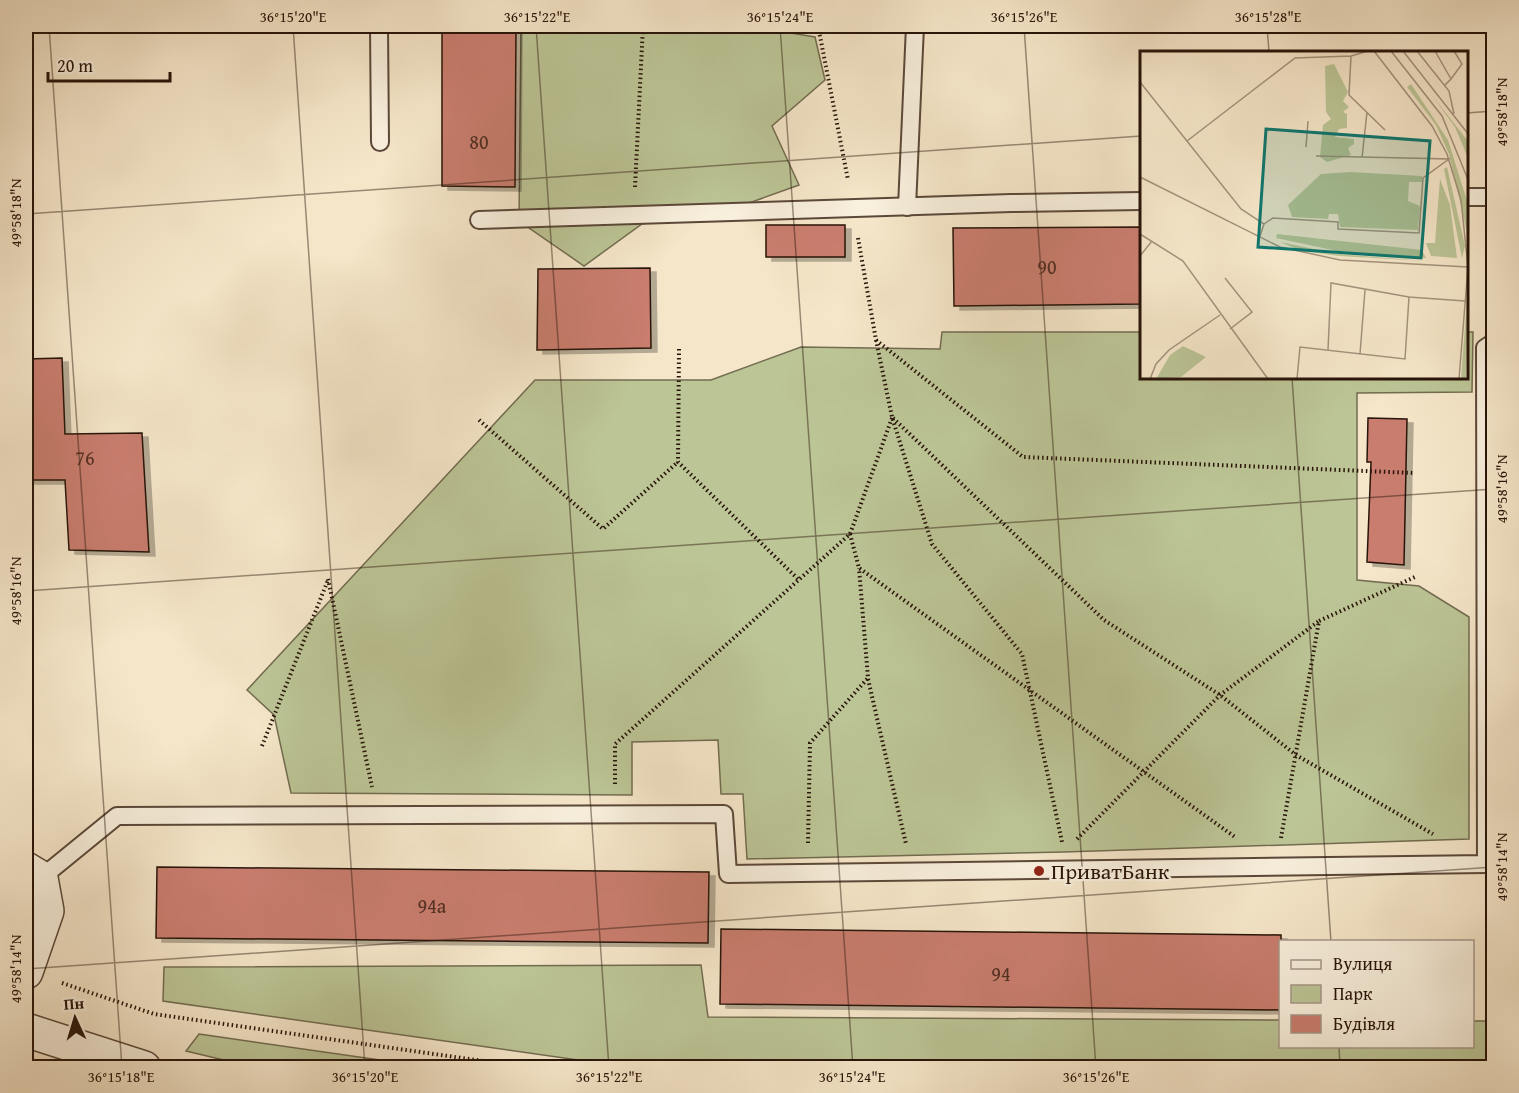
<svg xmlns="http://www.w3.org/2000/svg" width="1519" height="1093" viewBox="0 0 1519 1093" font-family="'Gentium Book Plus',serif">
<defs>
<filter id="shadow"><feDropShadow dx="6" dy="4" stdDeviation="0" flood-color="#0004"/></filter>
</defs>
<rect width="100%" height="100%" fill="#f5e6c9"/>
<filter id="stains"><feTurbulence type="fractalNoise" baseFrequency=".00333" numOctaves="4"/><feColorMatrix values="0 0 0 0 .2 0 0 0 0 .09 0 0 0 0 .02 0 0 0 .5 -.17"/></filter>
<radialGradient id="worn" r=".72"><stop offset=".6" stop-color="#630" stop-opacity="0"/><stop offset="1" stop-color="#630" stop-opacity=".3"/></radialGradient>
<g fill="#bcc596" stroke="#726c50" stroke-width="1.5">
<path d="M521 26H640V28L678 30 714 26H748L815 37 825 80 772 126 799 185 749 203 642 224 584 266 519 221Z"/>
<path d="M942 332H1141V378H1466L1467 332H1473L1472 392 1357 393V580L1419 586 1469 617V839L1064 852 747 859 743 794H721L718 740 632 742V795L291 793 274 715 247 690 535 380H711L801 347 940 349Z"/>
<path d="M701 965 708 1017 1280 1020V1046H1472L1473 1021H1493V1067L634 1068 163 1001 164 967Z"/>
<path d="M199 1034 429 1067H253L186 1051Z"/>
</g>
<g fill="#c97d6e" stroke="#281409" stroke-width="1.5" filter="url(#shadow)">
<path d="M442 26H516L515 187 442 186Z"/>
<rect x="766" y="225" width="79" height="32"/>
<path d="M1141 227V304L954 306 953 228Z"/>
<path d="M650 268 651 348 537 350 538 269Z"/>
<path d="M62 358 65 434 142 433 149 552 69 550 65 480H26V359Z"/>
<path d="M1368 418 1407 419 1404 565 1367 562 1371 462H1367Z"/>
<path d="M157 867 709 872 708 943 156 938Z"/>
<path d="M721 929 1281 935V1010L720 1004Z"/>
</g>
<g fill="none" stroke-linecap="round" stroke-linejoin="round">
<defs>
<g id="service">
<path d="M379 26 380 142"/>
<path d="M1466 197H1494"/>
<path d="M907 207 915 26"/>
<path d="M479 220 1011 203 1141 201"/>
<path d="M41 878 117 816 724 814 728 874 1486 864 1485 348 1494 342"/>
</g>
<g id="minor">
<path d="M26 869 41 878 47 911 26 972"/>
<path d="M26 1030 144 1068"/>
</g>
</defs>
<use href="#service" stroke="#5b4839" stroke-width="20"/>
<use href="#minor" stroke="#5b4839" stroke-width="36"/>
<g stroke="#281409" stroke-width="4" stroke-dasharray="1.5 3" stroke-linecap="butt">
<path d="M818 26 848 180"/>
<path d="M635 187 643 26"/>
<path d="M858 238 876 340 892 417 932 544 1022 654 1062 842"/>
<path d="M876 340 1023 457 1414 473"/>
<path d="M679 349 678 462 799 580"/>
<path d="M893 418 1104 620 1220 695 1296 755 1433 834"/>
<path d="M479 420 603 529 678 462"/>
<path d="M850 534 859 568 1235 837"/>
<path d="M328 579 372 787"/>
<path d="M868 679 906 844"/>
<path d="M262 746 328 580"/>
<path d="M615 784V744L850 534 892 418"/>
<path d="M1281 838 1319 621 1415 577"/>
<path d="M1077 839 1220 695 1319 621"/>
<path d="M808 843 810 743 868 678 859 568"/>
<path d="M62 983 154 1014 532 1068"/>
</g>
<use href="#service" stroke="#f8efdc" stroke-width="16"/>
<use href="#minor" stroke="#f8efdc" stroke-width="33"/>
</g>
<path fill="none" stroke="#281409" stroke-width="1.5" stroke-opacity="0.45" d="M49 26 122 1068M293 26 365 1068M536 26 609 1068M780 26 853 1068M1024 26 1096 1068M1267 26 1269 52M1466 113 1494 111M26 214 1141 136M1292 378 1331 942M26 591 1494 489M26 969 1494 867M1339 1046 1340 1068"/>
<circle fill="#8f2418" stroke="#f8efdc" stroke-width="2" cx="1039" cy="871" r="6"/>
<g text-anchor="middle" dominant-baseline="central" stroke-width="4.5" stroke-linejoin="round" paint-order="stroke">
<g font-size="20" fill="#502e22">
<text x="479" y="141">80</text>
<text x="1047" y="266">90</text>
<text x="85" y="457">76</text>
<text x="432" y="905">94а</text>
<text x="1001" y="973">94</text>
</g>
<g font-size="22" fill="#281409" stroke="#f8efdc" text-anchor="start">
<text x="1051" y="871">ПриватБанк</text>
</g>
</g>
<g transform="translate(1140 51)">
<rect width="328" height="328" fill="#f5e6c9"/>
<path d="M194 13 208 41 203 50 209 56 203 61 207 63V77L199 78 195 86 214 88V93L208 97 211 104 187 111 180 106 183 74 191 68 186 61 185 15ZM271 33 308 89 328 153V186L309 103 296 74 267 36ZM291 43 327 89 328 107 315 76ZM307 116 325 195 322 207 304 118ZM210 121 282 125V131H269L268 150 280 155 278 179 200 176 198 163H189L188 168 152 166 148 154 181 123ZM300 128 310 154 317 207 291 205 286 192H295ZM137 183 282 199 286 207 197 200 136 187ZM140 191 198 203 285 210 199 205 162 200ZM328 213 326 328H321L326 263ZM43 295 66 306 41 326 16 328 30 304Z" fill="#bcc596"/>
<path fill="none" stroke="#a3927c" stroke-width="1.5" d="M234 0 292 75 307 103 321 149 328 216 319 328M251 0 302 65 329 131M263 0 329 84M277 0 309 40 314 63M295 0 311 28 305 34M211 5 209 44 245 79M311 28 322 13 314 0M0 31 101 158 124 173 119 188M47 90 155 7 211 5 228 0M166 96 168 70M222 107 227 61M0 126 140 196 200 209 328 216M124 173 133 167 198 171V178L279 182 283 127 309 108 176 105M0 183 43 210 128 328M0 205 12 190M85 227 112 261 90 278M188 299 191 232 269 246M220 303 225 239M10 328 16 313 29 299 80 264M157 328 160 296 265 308 269 246 325 250"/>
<path fill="#0f766e" fill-opacity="0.15" stroke="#0f766e" stroke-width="3" d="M126 78 290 90 281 207 118 196Z"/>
<rect width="328" height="328" fill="none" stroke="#281409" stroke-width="3"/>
</g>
<rect width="1519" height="1093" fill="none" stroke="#f5e6c9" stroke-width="66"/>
<rect x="1279" y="940" width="195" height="108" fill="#f8efdc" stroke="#a59788" stroke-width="1.5"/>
<rect x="1291" y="960" width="30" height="9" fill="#f8efdc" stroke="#a59788" stroke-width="1.5"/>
<text x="1333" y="970" font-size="18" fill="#281409">Вулиця</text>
<rect x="1291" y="985" width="30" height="18" fill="#bcc596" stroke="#a59788" stroke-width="1.5"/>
<text x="1333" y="1000" font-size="18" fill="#281409">Парк</text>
<rect x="1291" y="1015" width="30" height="18" fill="#c97d6e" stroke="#a59788" stroke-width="1.5"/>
<text x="1333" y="1030" font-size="18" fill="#281409">Будівля</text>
<g transform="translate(75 1018) rotate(356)" stroke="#f8efdc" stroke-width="4.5" paint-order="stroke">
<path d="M0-4.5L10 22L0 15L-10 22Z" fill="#281409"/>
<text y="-9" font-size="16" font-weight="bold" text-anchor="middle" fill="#281409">Пн</text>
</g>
<path d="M48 72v9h122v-9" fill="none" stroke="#281409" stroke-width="3"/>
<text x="57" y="72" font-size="18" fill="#281409" stroke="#f8efdc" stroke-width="4.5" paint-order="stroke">20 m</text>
<rect x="33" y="33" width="1453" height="1027" fill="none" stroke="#281409" stroke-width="2"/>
<g font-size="15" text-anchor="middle" fill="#281409">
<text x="293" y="22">36°15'20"E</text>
<text x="537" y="22">36°15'22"E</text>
<text x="780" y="22">36°15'24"E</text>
<text x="1024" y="22">36°15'26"E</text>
<text x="1268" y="22">36°15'28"E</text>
<text transform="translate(1502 112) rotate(-90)" y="5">49°58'18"N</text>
<text transform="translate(16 213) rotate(-90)" y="5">49°58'18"N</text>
<text transform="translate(1502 489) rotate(-90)" y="5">49°58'16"N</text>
<text transform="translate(16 591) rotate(-90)" y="5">49°58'16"N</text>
<text transform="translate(1502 867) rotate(-90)" y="5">49°58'14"N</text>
<text transform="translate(16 969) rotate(-90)" y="5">49°58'14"N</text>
<text x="121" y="1082">36°15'18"E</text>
<text x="365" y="1082">36°15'20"E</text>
<text x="609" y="1082">36°15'22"E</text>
<text x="852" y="1082">36°15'24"E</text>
<text x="1096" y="1082">36°15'26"E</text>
</g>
<rect width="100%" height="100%" filter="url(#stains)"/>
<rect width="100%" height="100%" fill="url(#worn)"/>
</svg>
